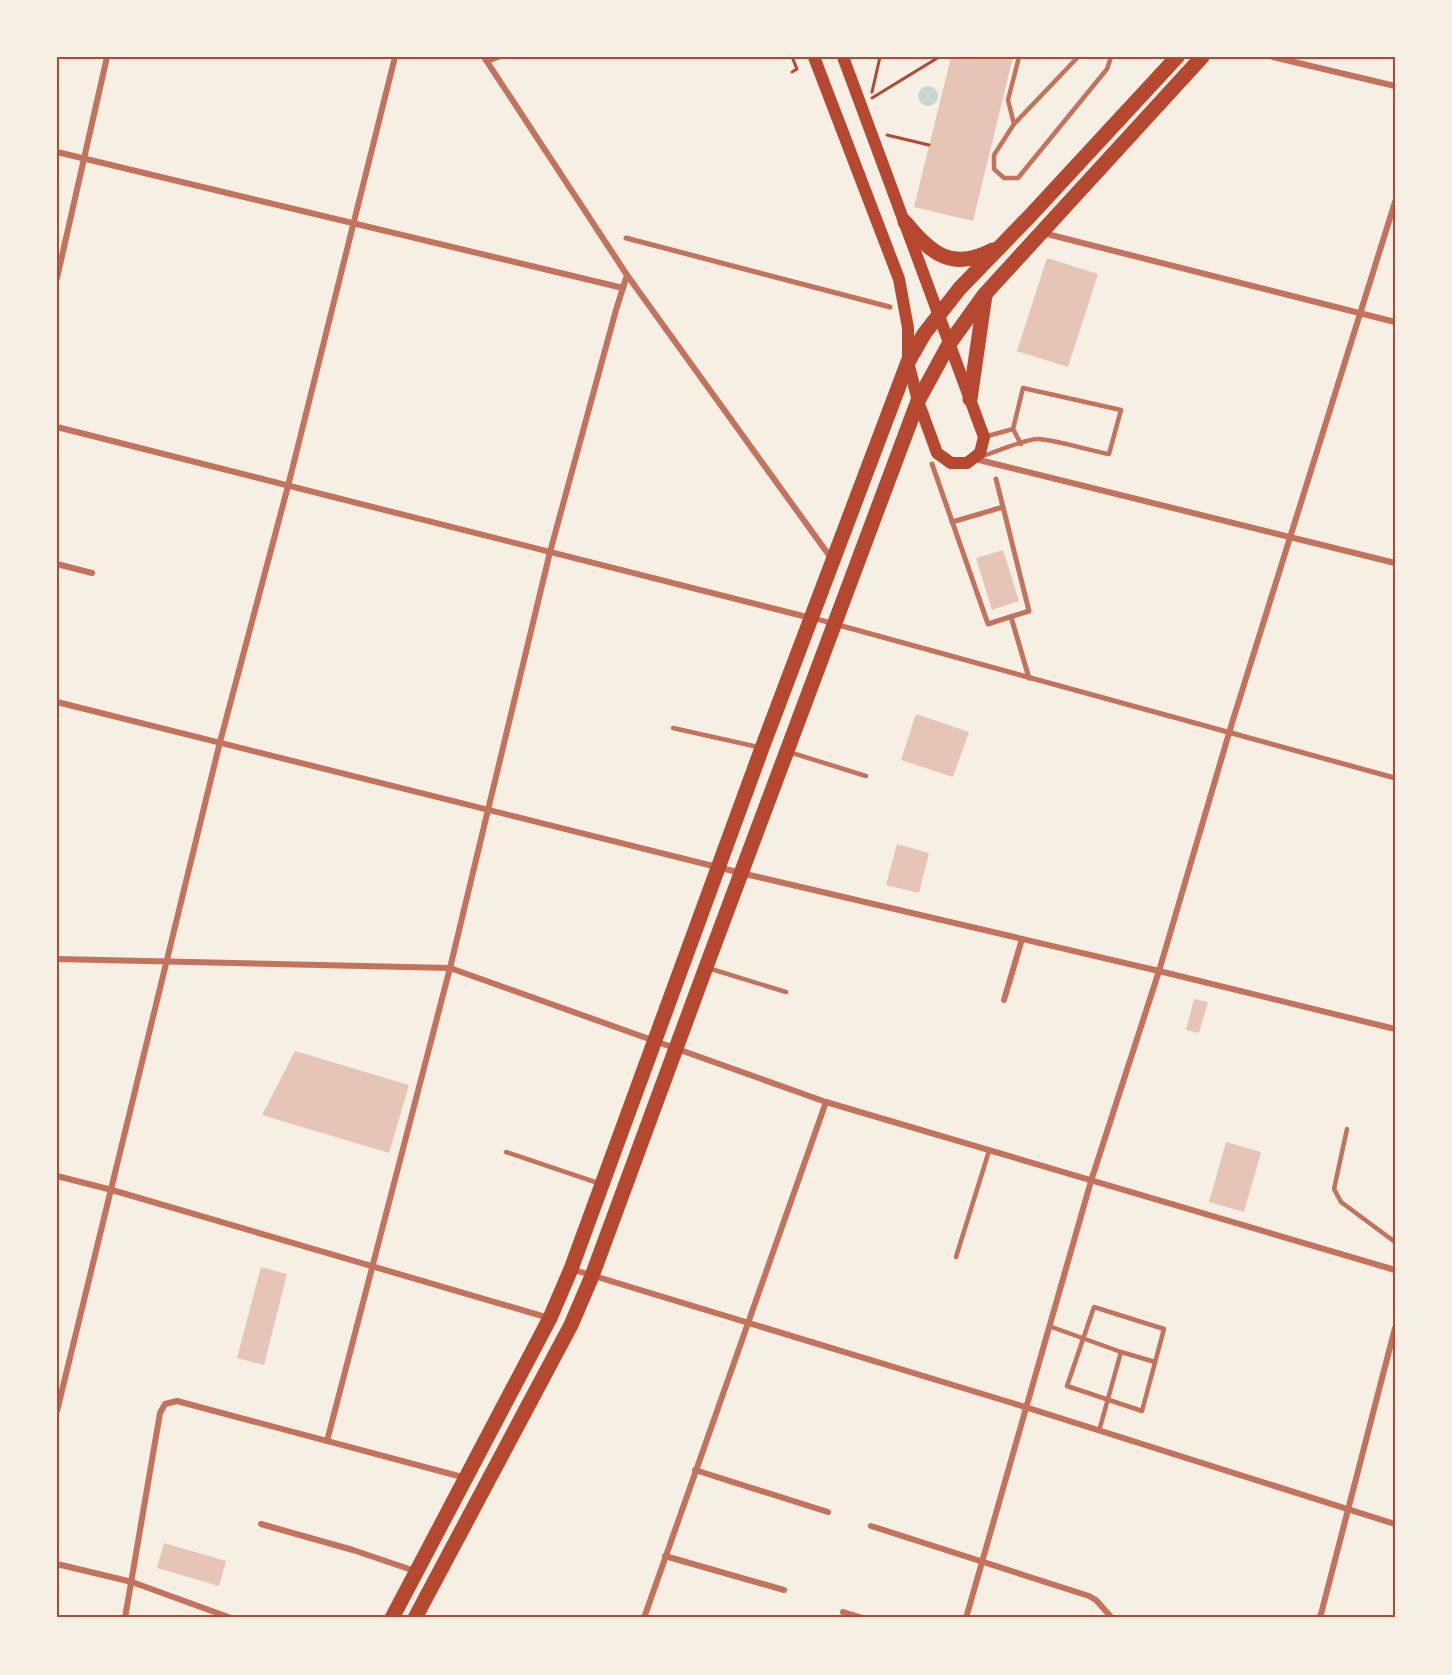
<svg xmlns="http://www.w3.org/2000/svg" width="1452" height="1675" viewBox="0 0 1452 1675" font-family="Cabin,sans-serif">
<rect width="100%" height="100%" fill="#f6efe4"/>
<circle fill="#c9d6d2" cx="928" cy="96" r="10"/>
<g fill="#e6c5b7">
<path d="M951 57H1013L973 221 914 207Z"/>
<path d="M1047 258 1098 274 1068 367 1017 351Z"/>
<path d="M1003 550 1019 601 992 610 976 558Z"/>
<path d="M916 714 969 732 953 777 901 760Z"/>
<path d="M897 844 929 853 919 893 886 885Z"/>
<path d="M1194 999 1208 1002 1199 1033 1186 1030Z"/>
<path d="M295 1051 409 1085 389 1153 262 1115Z"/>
<path d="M1226 1142 1261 1152 1244 1212 1209 1202Z"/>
<path d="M261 1267 287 1274 264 1365 237 1358Z"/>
<path d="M164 1543 226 1561 219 1586 157 1568Z"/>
</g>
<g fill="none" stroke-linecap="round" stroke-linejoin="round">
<g stroke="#b5482f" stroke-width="3">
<path d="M792 57 797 69 792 72"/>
<path d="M872 92 880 57"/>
<path d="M872 98 939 57"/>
<path d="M887 135 929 145"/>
</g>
<g stroke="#c5725c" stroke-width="4.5">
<path d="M1078 57 1014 124 994 155V169L1004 178H1018L1107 69 1111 57"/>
<path d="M1014 124 1008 100 1019 57"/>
<path d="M984 437 1013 429"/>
<path d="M980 457C993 453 1027 438 1039 439 1061 441 1087 450 1109 454L1121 410 1023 388 1013 429 1021 444"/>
<path d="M673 728 758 747"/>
<path d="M789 752 866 776"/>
<path d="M708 968 786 992"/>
<path d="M1347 1129 1334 1189 1341 1202 1395 1242"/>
<path d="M506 1152 601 1184"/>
<path d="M956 1257 989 1151"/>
<path d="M1094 1307 1164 1329 1142 1411 1067 1386Z"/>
<path d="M1049 1326 1121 1352 1155 1362"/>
<path d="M1099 1431 1121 1352"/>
</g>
<g stroke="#c5725c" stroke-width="5">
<path d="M626 238 890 307"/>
<path d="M932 464 988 624 1029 611 996 479"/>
<path d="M952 522 1003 507"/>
<path d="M1011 617 1029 678"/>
<path d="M813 618 1395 778"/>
</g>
<g stroke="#c5725c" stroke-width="6">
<path d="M484 57 627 275 831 558"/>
<path d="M1273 57 1395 86"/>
<path d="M487 61 498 57"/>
<path d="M57 152 623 288"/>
<path d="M1043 233 1395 322"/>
<path d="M57 278 107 57"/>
<path d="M57 427 811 618"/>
<path d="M975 459 1395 563"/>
<path d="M57 564 92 573"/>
<path d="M57 702 741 873 1159 971 1395 1029"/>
<path d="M57 959 450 968 826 1102 1395 1270"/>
<path d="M1004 1000 1022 939"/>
<path d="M57 1176 112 1190 549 1318"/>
<path d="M571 1269 1009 1402 1395 1524"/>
<path d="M57 1411 220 742 288 486 395 57"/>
<path d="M327 1441 450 968 550 552 616 310 627 275"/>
<path d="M695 1470 828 1512"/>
<path d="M261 1524 353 1550 415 1571"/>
<path d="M871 1526 1089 1596 1096 1600 1112 1618"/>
<path d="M665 1556 784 1590"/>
<path d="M57 1564 132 1582 231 1618"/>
<path d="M843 1612 863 1618"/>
<path d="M125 1618 160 1413 165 1404 177 1401 466 1478"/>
<path d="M644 1618 826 1102"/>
<path d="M966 1618 1091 1181 1159 971 1232 723 1395 202"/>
<path d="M1320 1618 1395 1328"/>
</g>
<path stroke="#b5482f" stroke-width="12" d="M814 57 899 279 908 328V362L918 401 937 453 951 463H967L980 453 984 437 843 57"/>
<g stroke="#b5482f" stroke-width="15">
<path d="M905 222C931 253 951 272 993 250"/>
<path d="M970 399 985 295"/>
<path d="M392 1618 550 1318 571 1269 762 748 908 362 924 334 960 288 1028 218 1177 57"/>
<path d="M415 1618 571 1325 592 1276 706 967 918 401 949 344 985 294 1202 57"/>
</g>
</g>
<rect width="1452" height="1675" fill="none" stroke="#f6efe4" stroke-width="117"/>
<rect x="58" y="58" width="1336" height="1558" fill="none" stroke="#b5482f" stroke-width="2"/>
</svg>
